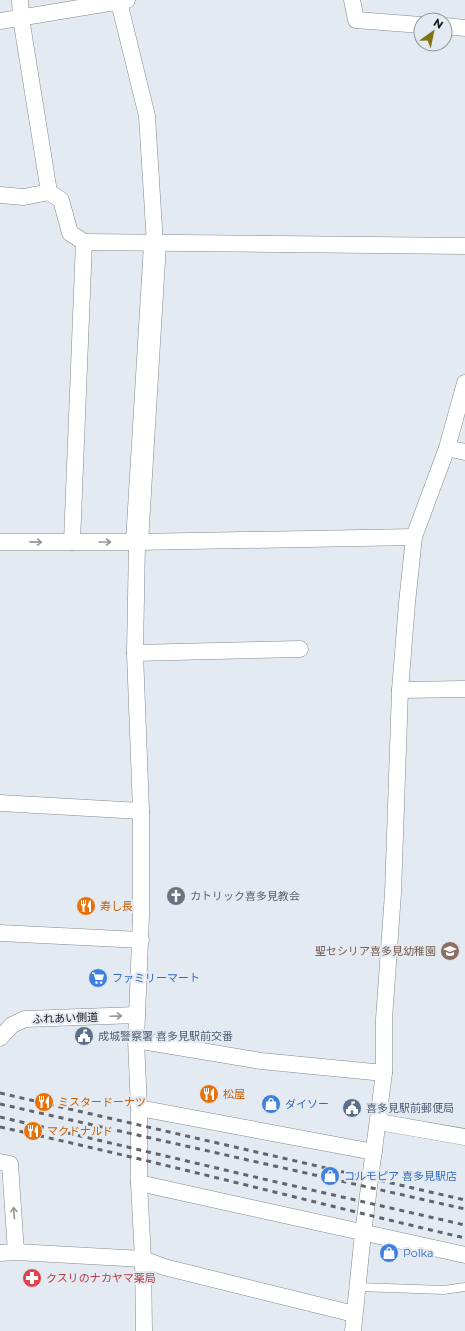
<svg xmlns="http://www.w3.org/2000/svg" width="465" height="1331" viewBox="0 0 465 1331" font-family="Montserrat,'Noto Sans JP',sans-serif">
<rect width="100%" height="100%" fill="#e3eaf1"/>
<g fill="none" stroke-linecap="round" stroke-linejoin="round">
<defs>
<path id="lane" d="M358 1287 444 1290 465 1287"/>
<g id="street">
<path d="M20 0 21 18 49 192 61 200 70 233 84 242 72 542"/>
<path d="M352 0 356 20 421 25"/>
<path d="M119 2 147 116 155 244"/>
<path d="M0 21 127 0"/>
<path d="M445 26 465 28"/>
<path d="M0 195 24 197 49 192"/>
<path d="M84 242 465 246"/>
<path d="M447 448 465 452"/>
<path d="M0 542H137L414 537"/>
<path d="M137 542 135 653 141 811V916L136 1040 139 1108V1183L143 1259 144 1331"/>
<path d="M135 653 300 649"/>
<path d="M400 690 465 689"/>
<path d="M0 803 141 811"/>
<path d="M0 933 141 940"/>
<path d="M0 1038 12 1025 25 1019 137 1015"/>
<path d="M136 1040 261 1061 384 1073"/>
<path d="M139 1108 374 1152"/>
<path d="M379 1122 465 1137"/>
<path d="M0 1162 10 1164 16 1252"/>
<path d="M139 1183 465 1255"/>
<path d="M0 1253 16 1252 143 1259 164 1267 354 1314"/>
<path d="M353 1331 363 1233 384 1073V1019L393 893 400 690 407 603 414 537 447 448 465 383"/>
</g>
<path id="secondary" d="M137 542 155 244"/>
</defs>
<use href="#lane" stroke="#828990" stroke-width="9"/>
<use href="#street" stroke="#828990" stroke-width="17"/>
<use href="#secondary" stroke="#828990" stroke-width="23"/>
<use href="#lane" stroke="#fff" stroke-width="8"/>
<use href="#street" stroke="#fff" stroke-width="16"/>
<use href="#secondary" stroke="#fff" stroke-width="22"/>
<g stroke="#62666a" stroke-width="3" stroke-dasharray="5 5" stroke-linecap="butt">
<path d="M0 1093 465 1200"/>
<path d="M0 1104 465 1209"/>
<path d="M0 1117 259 1178 465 1225"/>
<path d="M0 1127C156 1161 310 1202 465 1238"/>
</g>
</g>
<defs><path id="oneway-shaft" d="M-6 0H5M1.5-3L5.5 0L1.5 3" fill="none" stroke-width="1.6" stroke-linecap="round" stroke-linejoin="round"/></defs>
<g stroke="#969798">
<use href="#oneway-shaft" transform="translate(36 542) rotate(1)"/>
<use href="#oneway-shaft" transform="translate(105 542)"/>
<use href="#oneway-shaft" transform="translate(116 1016) rotate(-2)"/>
<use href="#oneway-shaft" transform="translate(14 1213) rotate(-94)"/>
</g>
<defs>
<symbol id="church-disc" viewBox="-11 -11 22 22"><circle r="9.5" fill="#6b7280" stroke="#e3eaf1"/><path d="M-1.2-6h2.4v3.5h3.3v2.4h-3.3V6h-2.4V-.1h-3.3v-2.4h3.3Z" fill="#fff"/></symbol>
<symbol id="restaurant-disc" viewBox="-11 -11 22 22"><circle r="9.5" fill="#e8710a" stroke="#e3eaf1"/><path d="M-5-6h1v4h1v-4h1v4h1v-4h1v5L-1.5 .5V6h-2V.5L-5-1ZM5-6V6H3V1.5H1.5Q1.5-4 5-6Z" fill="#fff"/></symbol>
<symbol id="school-disc" viewBox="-11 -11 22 22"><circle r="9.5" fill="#8d6e63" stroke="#e3eaf1"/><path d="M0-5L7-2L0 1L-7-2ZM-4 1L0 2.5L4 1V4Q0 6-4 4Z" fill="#fff"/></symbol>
<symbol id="supermarket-disc" viewBox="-11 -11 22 22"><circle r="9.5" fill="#3f7fe0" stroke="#e3eaf1"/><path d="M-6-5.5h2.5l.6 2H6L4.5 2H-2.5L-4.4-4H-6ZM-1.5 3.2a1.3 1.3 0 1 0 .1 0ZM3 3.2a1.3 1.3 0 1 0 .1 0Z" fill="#fff"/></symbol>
<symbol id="civic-disc" viewBox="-11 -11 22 22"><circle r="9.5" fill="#5c6f8a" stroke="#e3eaf1"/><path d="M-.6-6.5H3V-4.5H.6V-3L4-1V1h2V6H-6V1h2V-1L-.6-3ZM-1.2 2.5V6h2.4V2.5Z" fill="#fff"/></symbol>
<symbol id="shop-disc" viewBox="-11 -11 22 22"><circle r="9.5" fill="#3f7fe0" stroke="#e3eaf1"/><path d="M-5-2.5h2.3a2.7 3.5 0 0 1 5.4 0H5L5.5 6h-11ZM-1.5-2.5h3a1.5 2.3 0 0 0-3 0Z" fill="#fff"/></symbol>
<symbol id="pharmacy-disc" viewBox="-11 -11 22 22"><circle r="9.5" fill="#e0444e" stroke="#e3eaf1"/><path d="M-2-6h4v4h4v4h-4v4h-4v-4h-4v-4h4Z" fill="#fff"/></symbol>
</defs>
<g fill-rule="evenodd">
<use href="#church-disc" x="165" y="885" width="22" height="22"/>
<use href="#restaurant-disc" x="75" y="895" width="22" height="22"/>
<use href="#school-disc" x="439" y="940" width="22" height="22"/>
<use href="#supermarket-disc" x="87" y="967" width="22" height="22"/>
<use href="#civic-disc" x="73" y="1025" width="22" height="22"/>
<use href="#restaurant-disc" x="198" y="1083" width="22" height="22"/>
<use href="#restaurant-disc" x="33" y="1091" width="22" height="22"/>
<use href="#shop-disc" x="260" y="1093" width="22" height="22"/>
<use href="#civic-disc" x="341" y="1097" width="22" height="22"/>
<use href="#restaurant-disc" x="22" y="1120" width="22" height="22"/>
<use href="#shop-disc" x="319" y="1165" width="22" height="22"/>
<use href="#shop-disc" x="378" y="1242" width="22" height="22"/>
<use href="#pharmacy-disc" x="21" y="1267" width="22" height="22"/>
</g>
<g text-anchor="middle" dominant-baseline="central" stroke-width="4" stroke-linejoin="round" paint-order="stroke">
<g font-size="11" fill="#5b616d" stroke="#e3eaf1" text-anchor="start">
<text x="190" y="896">カトリック喜多見教会</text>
</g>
<g font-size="11" fill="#c56008" stroke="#e3eaf1" text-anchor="start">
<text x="100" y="906">寿し長</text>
<text x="223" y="1094">松屋</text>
<text x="58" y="1102">ミスタードーナツ</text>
<text x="47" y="1131">マクドナルド</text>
</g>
<g font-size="11" fill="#785e54" stroke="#e3eaf1" text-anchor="end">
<text x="436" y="951">聖セシリア喜多見幼稚園</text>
</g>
<g font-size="11" fill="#366cbe" stroke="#e3eaf1" text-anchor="start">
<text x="112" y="978">ファミリーマート</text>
<text x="285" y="1104">ダイソー</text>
<text x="344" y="1176">コルモピア 喜多見駅店</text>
<text x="403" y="1253">Polka</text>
</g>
<g font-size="11" fill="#16181b" stroke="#e3eaf1">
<text transform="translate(65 1018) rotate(-2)">ふれあい側道</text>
</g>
<g font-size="11" fill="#4e5e75" stroke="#e3eaf1" text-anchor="start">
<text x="98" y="1036">成城警察署 喜多見駅前交番</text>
<text x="366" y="1108">喜多見駅前郵便局</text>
</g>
<g font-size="11" fill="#be3a42" stroke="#e3eaf1" text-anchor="start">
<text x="46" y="1278">クスリのナカヤマ薬局</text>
</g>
</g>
<g transform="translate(433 32) rotate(33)"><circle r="19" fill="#e3eaf1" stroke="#91969b"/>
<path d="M0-3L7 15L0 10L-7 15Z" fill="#817213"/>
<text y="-6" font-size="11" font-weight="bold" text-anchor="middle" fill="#16181b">N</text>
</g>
</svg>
